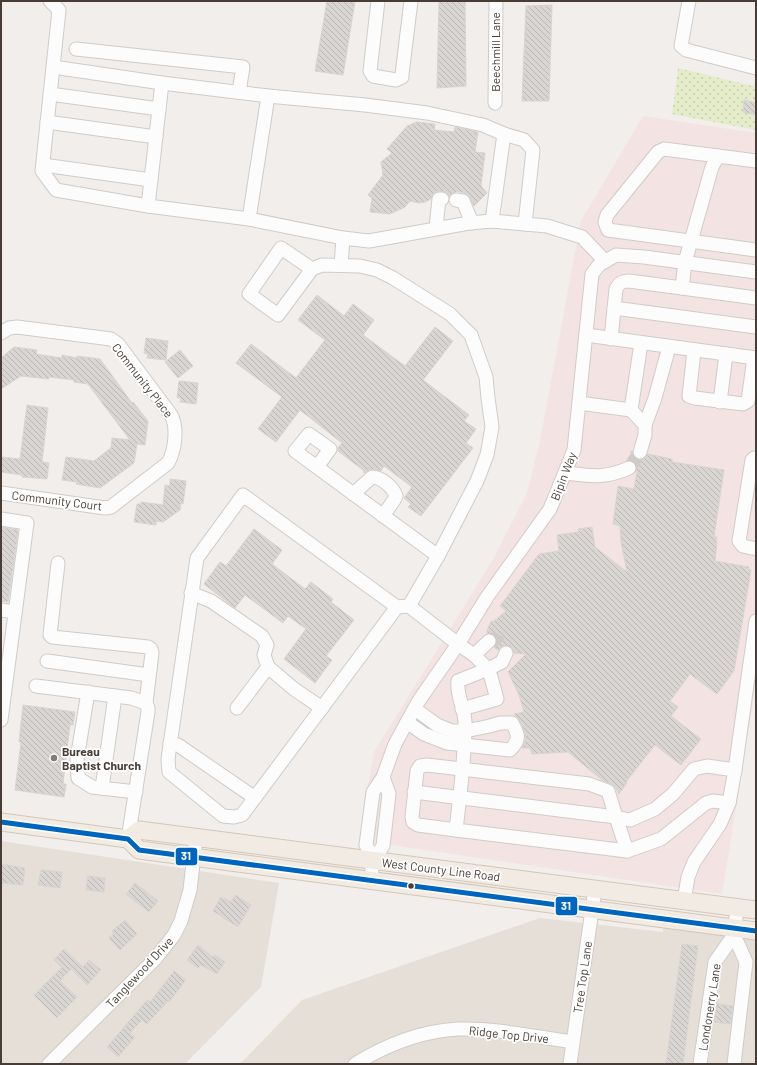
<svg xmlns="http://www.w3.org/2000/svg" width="757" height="1065" viewBox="0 0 757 1065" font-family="Barlow,sans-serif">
<defs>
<pattern id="grass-dots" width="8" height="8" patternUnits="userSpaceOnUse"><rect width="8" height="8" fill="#e5ecca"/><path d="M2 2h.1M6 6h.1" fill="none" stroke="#c6cbae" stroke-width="1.8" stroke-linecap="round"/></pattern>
<pattern id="building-back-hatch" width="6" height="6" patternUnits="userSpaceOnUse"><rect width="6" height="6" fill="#d9d5d2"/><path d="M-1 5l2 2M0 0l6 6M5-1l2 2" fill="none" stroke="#bcb8b5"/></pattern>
</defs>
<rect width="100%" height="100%" fill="#f1eeeb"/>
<g fill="#e6dfd8">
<path d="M1 841 279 883 261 987 185 1064H1Z"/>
<path d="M540 918 663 932 664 923 756 936V1064H240L302 1000Z"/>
</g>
<path fill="#f3e4e3" d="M643 116 756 133V684L722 894 359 840 374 752 494 558 527 493 540 441 581 221Z"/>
<path fill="url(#grass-dots)" d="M678 68 753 86 756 81V130L672 114Z"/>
<g fill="url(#building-back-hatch)" stroke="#dad4d0">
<path d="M327 1H355L343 75 315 71Z"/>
<path d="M439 1H465L466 86 437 88Z"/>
<path d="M552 5 549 101H522L526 6Z"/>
<path d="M744 100 756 103V115L743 112Z"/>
<path d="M417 122 435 124 434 130 454 132 455 127 478 132 475 152 485 153 481 186 487 193 474 206 468 194 457 191 456 192 453 193 449 196 446 192 439 191 435 192 432 195 431 199 425 202 419 203 410 201 405 207 390 214 370 212 372 198 368 195 383 175 381 162 392 153 387 149 407 126Z"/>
<path d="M317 295 344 316 353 304 374 320 363 335 405 366 435 327 453 341 423 380 469 415 464 421 476 429 466 443 473 448 421 516 408 507 411 504 404 498 412 487 384 466 381 471 370 469 364 473 363 470 338 451V448L342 443 300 410 276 442 258 429 282 397 236 363 251 344 296 378 325 340 298 320Z"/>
<path d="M146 338 168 341 166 360 147 358 148 354 144 353Z"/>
<path d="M14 347 37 350 36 354 62 358V355L77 358V356L100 359 132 403 133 402 148 421 145 445 137 444 134 463 100 488 76 484 77 482 62 480 66 457 94 461 111 448 112 438 130 440 88 384 74 382V380L49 377V379L21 376 1 389V358Z"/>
<path d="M180 350 193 366 178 378 165 362Z"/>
<path d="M179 381 198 383 196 404 180 402 181 398H177Z"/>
<path d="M27 405 48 408 42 462 49 463 47 479 22 477V475L1 472V457L20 459Z"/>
<path d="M631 451H632L634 457 638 460 645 458 648 454 672 459V462L724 470 714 537H717L716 542H717L715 561 749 567 748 569 751 570 734 671 717 694 690 674 670 701 678 707 671 716 701 739 681 765 655 745 626 782 627 783 619 794 614 785 602 780 568 752 532 754 530 748H522L525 742V732L519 719 514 714 524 712 519 695 508 672 526 654 514 653 513 649 509 646H502L498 650 496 649 494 647 497 643V639L492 634 487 633V631L491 621 493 622 506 611 500 606 539 554 559 551 557 535 579 532 578 529 592 527 595 547 627 572 621 542 620 526 613 524 618 486 634 489 637 472 636 465 631 460Z"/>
<path d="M170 479 186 481 183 504 181 503 180 510 163 522 156 521V525L134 522 137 504H141V502L163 505 165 485 170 486Z"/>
<path d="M1 527 18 530 8 602 1 601Z"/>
<path d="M254 529 282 550 272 564 305 589 311 582 333 599 331 602 354 620 326 656 332 660 315 683 284 659 306 629 288 616 283 623 245 595 235 608 204 584 220 562 226 566Z"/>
<path d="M23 705 75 712 73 725H70L64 774 63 784H66L64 797 15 790 21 742H19Z"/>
<path d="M1 864 25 868 23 885 1 883Z"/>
<path d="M41 870 62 872 60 888 38 885Z"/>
<path d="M88 876 105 878 104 892 86 890Z"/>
<path d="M135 883 158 901 149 912 126 894Z"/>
<path d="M235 895 251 905 238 927 213 911 221 897 231 902Z"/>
<path d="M125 920 137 934 120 950 109 938 114 933 112 931Z"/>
<path d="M682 944 698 946 683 1064H666Z"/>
<path d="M198 945 213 957 215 955 225 962 217 974 201 965 198 968 187 960Z"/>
<path d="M64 949 83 967 89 960 101 970 87 985 71 969 60 981 77 997 57 1018 34 995 62 967 54 960Z"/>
<path d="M174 971 186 980 169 1002 168 1001 147 1024 142 1020 130 1033 135 1037 118 1057 107 1047 147 1000 150 1002Z"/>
<path d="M717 1004 733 1006 731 1024 714 1022Z"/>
</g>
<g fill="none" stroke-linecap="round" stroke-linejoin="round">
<g stroke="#cfcbc7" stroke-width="13" stroke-dasharray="13 6" stroke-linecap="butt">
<path d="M629 468 640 452"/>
<path d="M489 641 493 639C501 642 504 645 506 653"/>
</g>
<defs>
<g id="minor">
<path d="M50 1 59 10 42 171 56 190 148 206 162 83 53 67"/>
<path d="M378 1 370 71 373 76 396 80 402 77V74L411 1"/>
<path d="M689 1 681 46 686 50 756 68"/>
<path d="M76 49 243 67 239 92"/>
<path d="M50 94 159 109"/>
<path d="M268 96 365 105 427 113 483 125 504 134 524 140 533 150 525 224 547 226 582 237 605 261"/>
<path d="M495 103 496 1"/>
<path d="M47 122 156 137"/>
<path d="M718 156 664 149 658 152 607 215 605 222 608 230 756 250"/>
<path d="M43 165 151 180"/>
<path d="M456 200 463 201 472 223"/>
<path d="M148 206 249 219 268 96 162 83"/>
<path d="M249 219 343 238 369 241 469 223 492 221 525 224"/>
<path d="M492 221 504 134"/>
<path d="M436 228 439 199H442"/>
<path d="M341 265 343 238"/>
<path d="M312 269 281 248 249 294 278 315 312 269 322 265 360 266 377 270 393 278 450 314 471 335 486 377 488 398 492 427 487 455 477 481 438 556 409 606"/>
<path d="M682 288 756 298"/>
<path d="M614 308 756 327"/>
<path d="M1 333 9 328 17 327 111 339 118 344 171 415C178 427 175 451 168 463L111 507 105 508 1 493"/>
<path d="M586 335 756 358"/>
<path d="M611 339 616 289C619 283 622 281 629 281L682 288 685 262 712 167 718 156 756 161"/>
<path d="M694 351 689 396 695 398 743 404 748 401 754 358"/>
<path d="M720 402 726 354"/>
<path d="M579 403 631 410 645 425V435L640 452"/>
<path d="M631 410 641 343"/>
<path d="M645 425 655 398 669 347"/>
<path d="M756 458H754L752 460 739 541 743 546 756 549"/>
<path d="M317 467 330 449 309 434 295 451 438 556"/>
<path d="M565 473C591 476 604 479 629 468"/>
<path d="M353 494 372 477C381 477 393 487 396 496L394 500 383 516"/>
<path d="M1 519 27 523 1 720"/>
<path d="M58 563 50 635 52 637 148 647 151 649 152 653 146 703"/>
<path d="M191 593 211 601 262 636 267 645 264 655 268 667 294 689 322 708"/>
<path d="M397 607 242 815 234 817 223 816 169 772 168 759 197 558 243 495 397 607 409 606 458 644 474 655 488 669 458 681C456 696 465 708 465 723 465 759 460 794 456 830L627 851 661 839 706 803 713 801 729 803"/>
<path d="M1 610 15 612"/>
<path d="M474 655 489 641"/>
<path d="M47 661 149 675"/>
<path d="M36 686 131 698 146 703 148 708V712L128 839"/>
<path d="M88 692 77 759 78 778 92 787 136 792"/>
<path d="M237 708 268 667"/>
<path d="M462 709 497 699 491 677 488 669 502 662 506 653"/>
<path d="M407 722 424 734 447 743 510 750C520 740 519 735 512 723H500L490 726 465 731H452L437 725 415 709"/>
<path d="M170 743 178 745 255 798"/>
<path d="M102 788 115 696"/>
<path d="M414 792 616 817 627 851"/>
<path d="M456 830 418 825 413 822 412 817 417 771 420 766 427 765 589 784 608 791 616 817 630 820 655 809 673 794 694 769 707 766 735 770"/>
<path d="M373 860 383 846 389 794 383 777"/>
<path d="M371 880 373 860 366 845 373 792 383 777 395 744 418 702 458 644 487 597 550 509 574 450 592 274 599 265 616 255 644 257 756 272"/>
<path d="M684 901 688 877 694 862 720 824 729 803 735 770 756 621"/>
<path d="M49 1064 155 959 174 935 181 921 190 890 196 837"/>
<path d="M355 1064C386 1045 421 1031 458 1029 496 1028 536 1037 573 1042"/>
<path d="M570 1064 595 889"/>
<path d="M700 1064 715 962 734 935 737 908"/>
<path d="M734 1064 746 962 734 935"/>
</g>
<g id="major">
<path d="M1 822 128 839 139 850 756 931"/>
<path d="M128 839 139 830 756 910"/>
</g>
</defs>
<use href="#minor" stroke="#cfccc8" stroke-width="15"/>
<use href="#major" stroke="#d4c6b7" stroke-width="19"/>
<use href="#minor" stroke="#fdfcfc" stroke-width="13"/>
<use href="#major" stroke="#f1ebe4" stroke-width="17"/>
<defs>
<path id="bus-1" d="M1 822 128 839 139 850 756 931"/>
</defs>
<use href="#bus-1" stroke="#fff" stroke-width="8"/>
<use href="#bus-1" stroke="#0065bd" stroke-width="5"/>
</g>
<circle fill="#837b75" stroke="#fff" stroke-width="1.5" cx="54" cy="758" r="4"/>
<circle fill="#483d36" stroke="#fff" stroke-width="1.5" cx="411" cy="886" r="3.5"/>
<g text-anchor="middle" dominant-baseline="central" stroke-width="3.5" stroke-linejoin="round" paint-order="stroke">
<g font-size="12" fill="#483d36" stroke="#fff">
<text transform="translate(495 52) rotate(-90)">Beechmill Lane</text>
<text transform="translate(143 380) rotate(52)">Community Place</text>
<text transform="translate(563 476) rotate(-69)">Bipin Way</text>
<text transform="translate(57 500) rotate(7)">Community Court</text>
<text transform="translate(441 869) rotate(7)">West County Line Road</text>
<text transform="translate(139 972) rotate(-47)">Tanglewood Drive</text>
<text transform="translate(582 977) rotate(-82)">Tree Top Lane</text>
<text transform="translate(709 1007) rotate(-81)">Londonerry Lane</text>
<text transform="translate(509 1034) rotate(6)">Ridge Top Drive</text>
</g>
<g font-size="12" font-weight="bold" fill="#483d36" stroke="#fff" text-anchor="start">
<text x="62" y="751">Bureau<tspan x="62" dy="14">Baptist Church</tspan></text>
</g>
</g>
<g stroke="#fff" stroke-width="1.5">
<rect x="175" y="847" width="23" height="19" rx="4" fill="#0065bd"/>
<rect x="555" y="896" width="23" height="20" rx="4" fill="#0065bd"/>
</g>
<g font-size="11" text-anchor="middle" font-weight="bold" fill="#fff">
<text x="186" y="860">31</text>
<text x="566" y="910">31</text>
</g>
<rect width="757" height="1065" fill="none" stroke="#483d36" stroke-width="4"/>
</svg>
